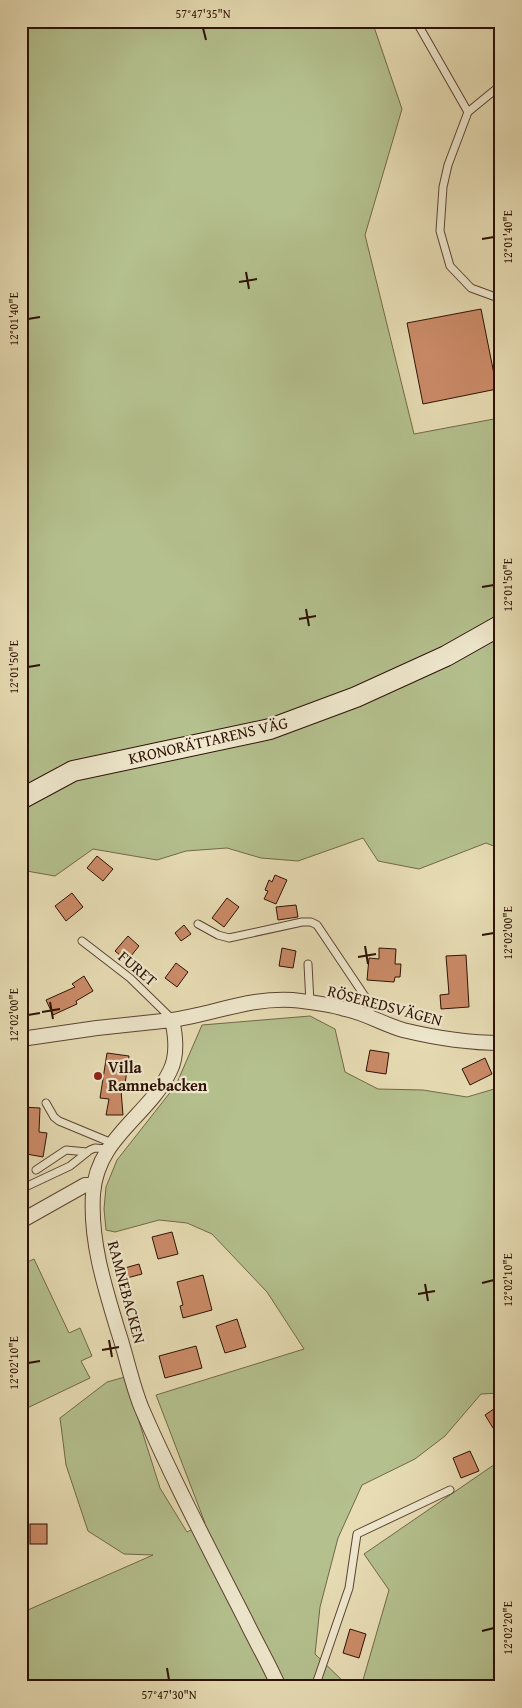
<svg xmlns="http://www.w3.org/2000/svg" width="522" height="1708" viewBox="0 0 522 1708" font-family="'Gentium Book Plus',serif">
<rect width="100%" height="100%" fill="#e7dcb4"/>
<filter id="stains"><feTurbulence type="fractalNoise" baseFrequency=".004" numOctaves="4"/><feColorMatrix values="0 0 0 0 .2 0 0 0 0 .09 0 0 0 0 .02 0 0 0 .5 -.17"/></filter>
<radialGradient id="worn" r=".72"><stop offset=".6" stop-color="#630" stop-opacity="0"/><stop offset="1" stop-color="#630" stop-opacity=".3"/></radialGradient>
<g fill="#b4c08e" stroke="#716849">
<path d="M21 21H372L402 109 365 235 414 434 494 419 501 413V849L486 843 419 869 378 861 363 838 298 861 261 858 227 848 186 851 157 860 93 849 55 876 21 870Z"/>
<path d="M310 1016 335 1029 345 1072 378 1089 423 1090 467 1097 501 1087V1393L481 1394 445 1436 415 1459 362 1485 338 1538 320 1607 315 1654 349 1687H21V1613L153 1555 124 1554 88 1531 66 1465 60 1418 107 1382 125 1377 160 1488 187 1532 205 1523 156 1395 304 1349 267 1292 212 1234 187 1223 159 1220 115 1232 106 1230 104 1209 106 1187 117 1160 176 1085 202 1025Z"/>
<path d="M34 1259 69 1333 80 1328 92 1356 81 1361 90 1378 21 1411V1265Z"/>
<path d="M501 1460V1687H361L389 1590 364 1554Z"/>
</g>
<g fill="#cb8b68" stroke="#2e1104">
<path d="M481 309 497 389 423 404 407 323Z"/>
<path d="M97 856 113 869 103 881 87 868Z"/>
<path d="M275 875 287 880 276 904 264 899 268 891 265 890 269 880 272 882Z"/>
<path d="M72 893 83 907 66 921 55 906Z"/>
<path d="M227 898 239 907 224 927 212 918Z"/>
<path d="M296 905 298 917 278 920 276 907Z"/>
<path d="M184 925 191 934 181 941 175 933Z"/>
<path d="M128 936 139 946 127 961 115 951Z"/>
<path d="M282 948 296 951 293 968 279 966Z"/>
<path d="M379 948 396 949 395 964H401L400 977H395L394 982 367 980 369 958 379 959Z"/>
<path d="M466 955 469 1007 441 1009 440 995 449 994 446 956Z"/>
<path d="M176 963 188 972 177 987 165 978Z"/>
<path d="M84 976 93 991 76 1001 77 1004 53 1015 46 1000 75 987 72 984Z"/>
<path d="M370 1050 389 1053 386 1074 366 1071Z"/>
<path d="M107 1053 129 1056 124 1091 121 1090 123 1115H106L109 1099 100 1098Z"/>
<path d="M485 1058 492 1074 470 1085 462 1069Z"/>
<path d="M21 1107 40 1108 39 1132 47 1133 43 1157 21 1153Z"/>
<path d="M172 1232 178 1254 158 1259 152 1237Z"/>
<path d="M139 1264 142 1274 123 1279 121 1269Z"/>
<path d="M203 1275 212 1310 183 1318 180 1306 183 1305 177 1282Z"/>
<path d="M237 1319 246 1347 225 1353 216 1326Z"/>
<path d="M196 1346 202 1368 165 1378 159 1356Z"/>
<path d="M501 1404V1423L493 1428 485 1415Z"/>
<path d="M470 1451 479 1471 461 1478 453 1458Z"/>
<rect x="30" y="1524" width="17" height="20"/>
<path d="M350 1629 366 1634 359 1658 343 1653Z"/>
</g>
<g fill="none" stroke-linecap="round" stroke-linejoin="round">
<defs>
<g id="lane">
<path d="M416 21 468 112"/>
<path d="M501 85 468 112 448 165 443 187 440 231 450 266 471 288 501 299"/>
<path d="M198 924 218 935 229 938 302 922H311L317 925 368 1001 372 1018"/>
<path d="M82 941 130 978 172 1019"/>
<path d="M308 964 310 1003"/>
<path d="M46 1103 54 1117 59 1121 112 1143"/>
<path d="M36 1170 66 1150 87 1152"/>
<path d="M21 1189 70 1166 90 1150 95 1148 107 1149"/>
<path d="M315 1687 349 1588 357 1534 450 1490"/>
</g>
<g id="street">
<path d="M172 1020C213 1014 251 997 293 1000 310 1002 329 1004 345 1009 365 1013 383 1024 403 1030 436 1038 467 1043 501 1043"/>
<path d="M21 1039 97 1028 172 1020C176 1037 178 1055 170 1071 148 1117 97 1137 93 1194 90 1242 105 1288 119 1334 127 1358 132 1385 142 1409 173 1481 210 1550 245 1619 256 1642 269 1664 279 1687"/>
<path d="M21 1221 85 1185H94"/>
</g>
<path id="secondary" d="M21 799 73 771 270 729 356 697 446 656 501 625"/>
</defs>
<use href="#lane" stroke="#5c4430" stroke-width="9"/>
<use href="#street" stroke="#5c4430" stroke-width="16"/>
<use href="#secondary" stroke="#2e1104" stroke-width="22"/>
<use href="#lane" stroke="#efe8ce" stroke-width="7"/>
<use href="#street" stroke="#efe8ce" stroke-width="14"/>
<use href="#secondary" stroke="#efe8ce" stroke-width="20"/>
</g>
<path fill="none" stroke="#2e1104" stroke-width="2" d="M203 28 206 40M482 239 494 237M246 272 249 289M239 282 257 279M28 319 40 317M482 587 494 585M306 609 309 626M299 619 316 616M28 667 40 665M482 935 494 933M365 946 368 964M358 957 376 954M50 1002 53 1019M42 1012 60 1009M28 1015 40 1013M482 1283 494 1280M425 1284 428 1301M418 1294 435 1291M109 1340 112 1357M102 1350 119 1347M28 1363 40 1361M482 1631 494 1628M167 1668 169 1680"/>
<circle fill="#8f2418" stroke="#efe8ce" stroke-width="2" cx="98" cy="1076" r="5"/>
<g text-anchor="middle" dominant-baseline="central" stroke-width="4.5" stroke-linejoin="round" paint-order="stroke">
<g font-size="16" fill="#2e1104" stroke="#efe8ce">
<text transform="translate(208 740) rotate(-13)">KRONORÄTTARENS VÄG</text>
<text transform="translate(138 968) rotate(40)">FURET</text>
<text transform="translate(385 1005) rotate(15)">RÖSEREDSVÄGEN</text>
<text transform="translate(127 1292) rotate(75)">RAMNEBACKEN</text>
</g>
<g font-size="16" font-weight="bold" fill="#2e1104" stroke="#efe8ce" text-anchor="start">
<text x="108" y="1067">Villa<tspan x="108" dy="18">Ramnebacken</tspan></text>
</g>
</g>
<rect width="522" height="1708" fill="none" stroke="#e7dcb4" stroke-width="55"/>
<rect x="28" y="28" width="466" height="1652" fill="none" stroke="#2e1104" stroke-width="2"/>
<g font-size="12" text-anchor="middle" fill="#2e1104">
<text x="203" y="18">57°47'35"N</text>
<text transform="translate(508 237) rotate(-90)" y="4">12°01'40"E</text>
<text transform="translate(14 319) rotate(-90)" y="4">12°01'40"E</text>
<text transform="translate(508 585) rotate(-90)" y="4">12°01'50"E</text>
<text transform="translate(14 667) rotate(-90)" y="4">12°01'50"E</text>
<text transform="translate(508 933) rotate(-90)" y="4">12°02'00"E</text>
<text transform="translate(14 1015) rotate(-90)" y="4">12°02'00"E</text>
<text transform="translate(508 1280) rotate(-90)" y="4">12°02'10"E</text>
<text transform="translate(14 1363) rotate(-90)" y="4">12°02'10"E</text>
<text transform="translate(508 1628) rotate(-90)" y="4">12°02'20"E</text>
<text x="169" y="1699">57°47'30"N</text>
</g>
<rect width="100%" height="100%" filter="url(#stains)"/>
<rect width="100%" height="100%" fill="url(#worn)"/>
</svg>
